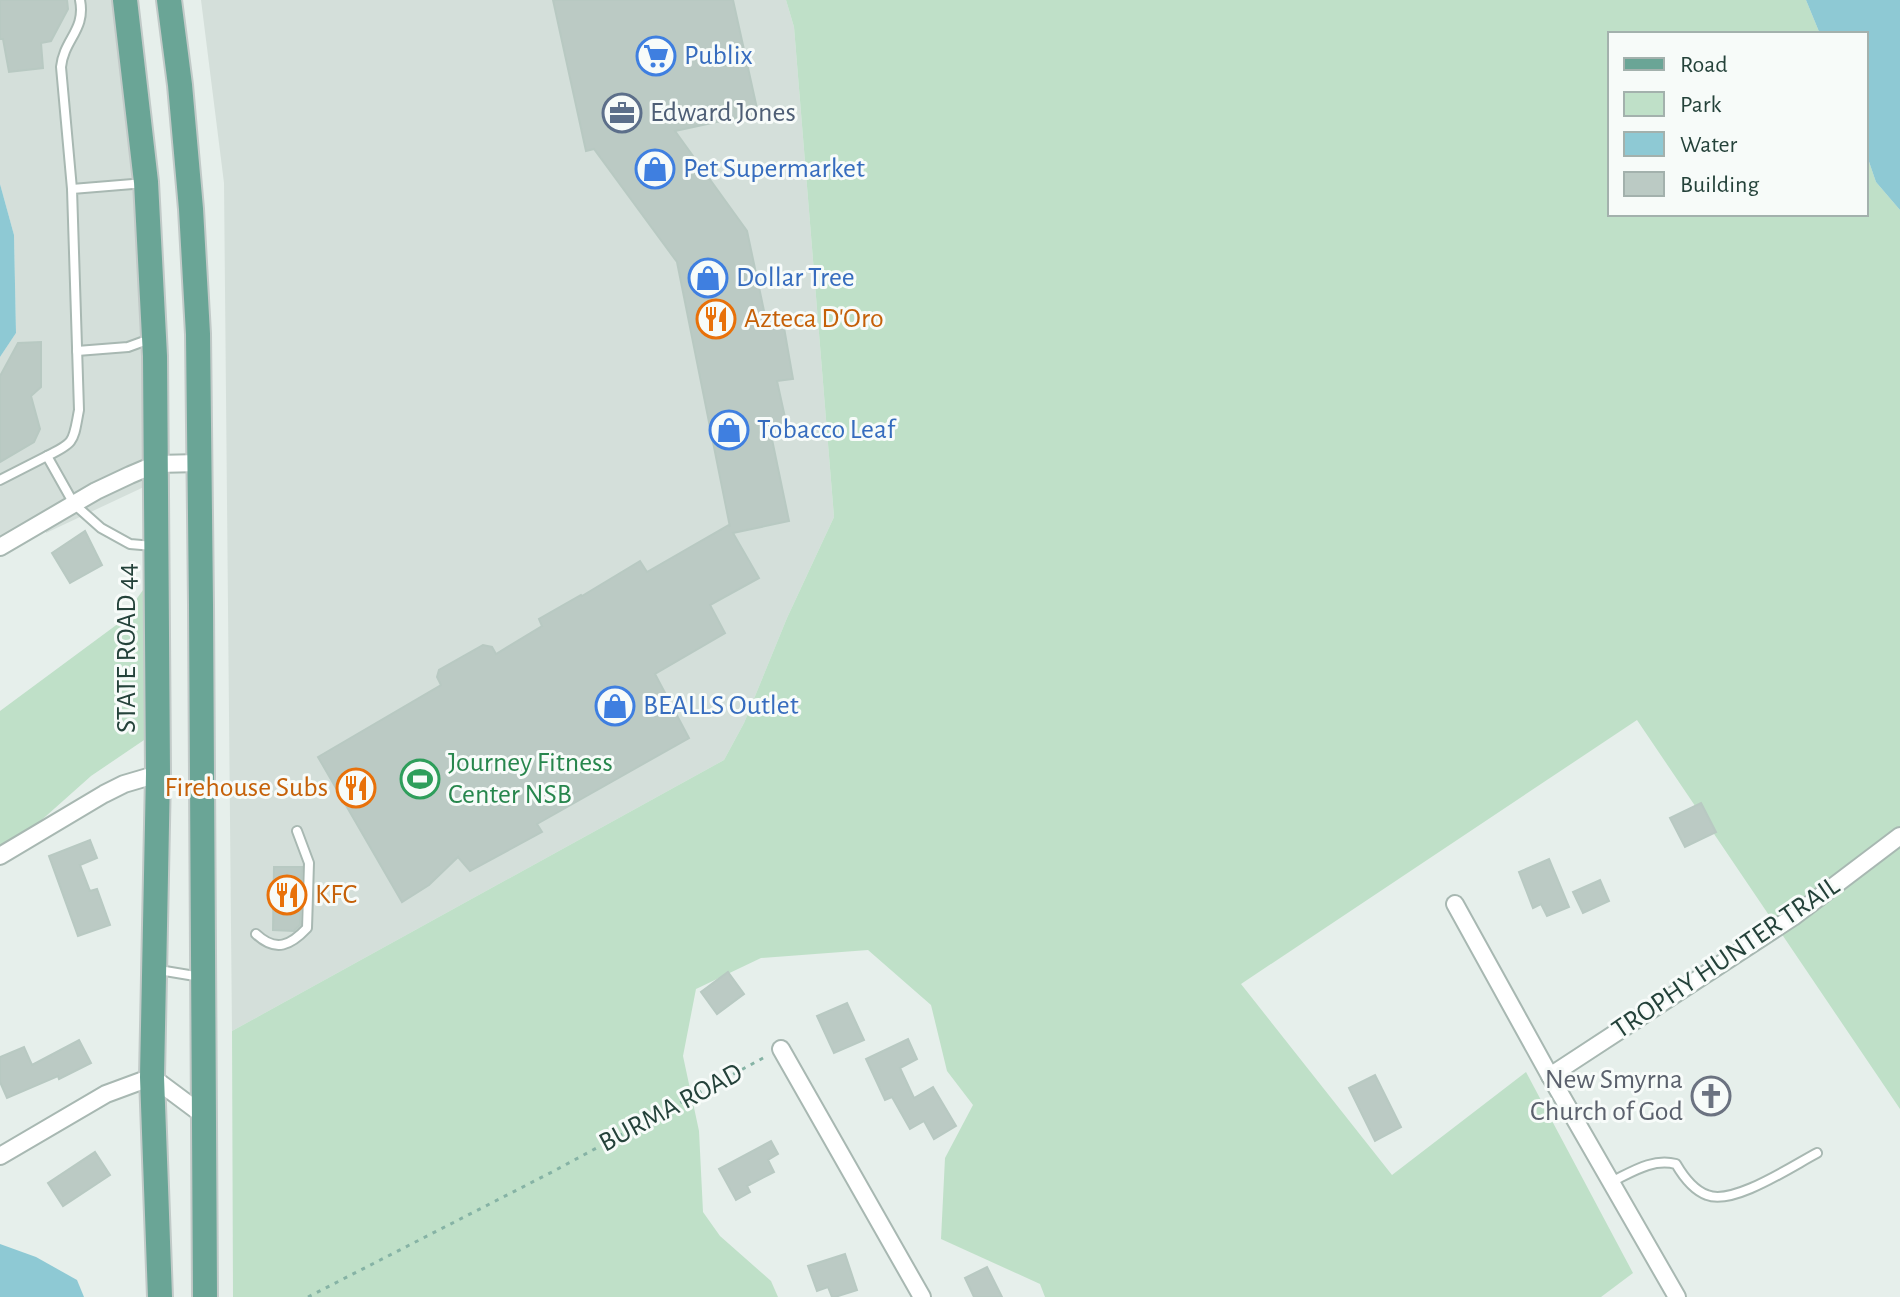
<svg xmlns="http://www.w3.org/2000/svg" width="1900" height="1297" viewBox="0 0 1900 1297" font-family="'Alegreya Sans',sans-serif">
<rect width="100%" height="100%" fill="#e6efeb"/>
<g fill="#d4dfda">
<path d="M0 0H114L128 114 145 384 146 486 46 533V529L0 552V357L16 333 14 235 0 184Z"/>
<path d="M201 0H786L794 27 834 517 787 618 744 723 724 760 232 1031 224 183Z"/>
</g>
<g fill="#bfe0c8">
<path d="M786 0H1806L1820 34H1610V214H1866V153L1876 182 1900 210V1109L1637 720 1241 984 1392 1175 1526 1072 1633 1273 1601 1297H1045L1040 1284 941 1239 945 1158 973 1105 947 1071 931 1005 868 950 761 958 696 989 683 1056 699 1131 703 1212 720 1236 771 1281 778 1297H233L232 1031 724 760 744 723 787 618 834 517 794 27Z"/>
<path d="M146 586 147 738 91 776 0 857V711L119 623Z"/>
</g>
<g fill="#8ec9d4">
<path d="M1806 0H1900V210L1876 182 1866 153V34H1820Z"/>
<path d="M0 184 14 235 16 333 0 357Z"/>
<path d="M0 1244 36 1257 77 1280 84 1297H0Z"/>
</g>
<g fill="#bbcac4" stroke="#b8c9c2" stroke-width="2">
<path d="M0 0H67L68 9 51 41 41 43 43 68 9 72 3 39H0Z"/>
<path d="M553 0H733L758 113 675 131 747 231 767 325 783 322 793 379 777 381 786 422 769 425 789 521 733 533 759 578 710 605 725 633 655 674 689 738 537 824 542 832 470 871 458 857 429 885 402 902 318 757 441 685 437 677 439 670 483 645 492 647 496 654 542 626 539 619 581 595 582 596 640 561 647 572 729 525 730 527 677 262 594 149 586 151Z"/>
<path d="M41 342V387L31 396 40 429 34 442 0 462V376L18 343Z"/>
<path d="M85 531 102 565 70 583 52 553Z"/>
<path d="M1701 803 1716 832 1685 847 1670 818Z"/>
<path d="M90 840 97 858 80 865 90 891 97 889 110 925 78 936 49 856Z"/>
<path d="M1549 859 1569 907 1547 916 1541 904 1533 908 1519 872Z"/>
<path d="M274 867H302L300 925 294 931 273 930Z"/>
<path d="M1600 880 1609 901 1583 913 1573 892Z"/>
<path d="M728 972 744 994 717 1014 701 992Z"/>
<path d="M847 1003 864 1040 834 1053 817 1016Z"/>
<path d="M908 1039 917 1059 900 1068 914 1098 933 1087 956 1126 934 1139 924 1121 910 1129 892 1097 885 1100 866 1059Z"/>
<path d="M79 1040 91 1063 59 1079 58 1076 7 1098 0 1082V1057L24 1047 32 1065Z"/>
<path d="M1375 1075 1401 1127 1375 1141 1349 1088Z"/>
<path d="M771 1141 778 1154 768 1160 774 1172 747 1186 750 1192 736 1200 719 1169Z"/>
<path d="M95 1152 110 1175 63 1206 48 1183Z"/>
<path d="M845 1254 857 1290 835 1297H832L828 1287 817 1291 808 1266Z"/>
<path d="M987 1267 1002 1297H974L965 1278Z"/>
</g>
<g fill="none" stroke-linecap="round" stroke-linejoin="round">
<defs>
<g id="service">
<path d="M72 189 61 67C64 39 86 30 80 0"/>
<path d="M77 351 128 347 150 339"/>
<path d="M47 456C76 442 73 441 79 410L72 189 145 183"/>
<path d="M0 480 47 456 74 504 101 528 130 544 153 546"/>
<path d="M256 934C276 953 291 945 307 928L309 863 297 831"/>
<path d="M159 970 201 977"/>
<path d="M1611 1182C1632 1172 1652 1158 1676 1164 1683 1176 1693 1190 1707 1195 1733 1206 1792 1166 1817 1153"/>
</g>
<g id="minor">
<path d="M0 547 96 491 130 475 156 464 200 463"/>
<path d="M0 856 104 794 124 784 158 774"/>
<path d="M1455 904 1550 1076 1677 1297"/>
<path d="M781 1049 922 1297"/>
<path d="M1550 1076 1793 917 1900 836"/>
<path d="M0 1156 106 1094 152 1077 203 1115"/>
</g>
<g id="primary">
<path d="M125 0 146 182 155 356 158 774 152 1077 160 1297"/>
<path d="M169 0 180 85 191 209 198 334 201 605 205 1297"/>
</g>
</defs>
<use href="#service" stroke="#a8b8b2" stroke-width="12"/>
<use href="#minor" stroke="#a8b8b2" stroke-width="20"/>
<use href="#primary" stroke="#c2cac8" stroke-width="28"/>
<path stroke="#86b3a5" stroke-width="3" stroke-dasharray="4 6" stroke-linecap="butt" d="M308 1297 552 1172 765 1057"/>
<use href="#service" stroke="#fff" stroke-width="8"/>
<use href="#minor" stroke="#fff" stroke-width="16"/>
<use href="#primary" stroke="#6aa596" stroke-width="24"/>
</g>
<defs>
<symbol id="supermarket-ring" viewBox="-11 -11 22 22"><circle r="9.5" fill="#f7fbf9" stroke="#3f7fe0" stroke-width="1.5"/><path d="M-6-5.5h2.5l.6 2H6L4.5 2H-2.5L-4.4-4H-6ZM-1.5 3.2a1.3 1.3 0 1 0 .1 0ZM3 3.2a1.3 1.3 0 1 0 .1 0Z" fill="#3f7fe0"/></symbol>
<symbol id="office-ring" viewBox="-11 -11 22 22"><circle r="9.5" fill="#f7fbf9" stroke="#5c6f8a" stroke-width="1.5"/><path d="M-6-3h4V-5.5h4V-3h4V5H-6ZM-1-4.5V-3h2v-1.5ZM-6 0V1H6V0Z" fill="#5c6f8a"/></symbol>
<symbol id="shop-ring" viewBox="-11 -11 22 22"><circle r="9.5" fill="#f7fbf9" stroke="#3f7fe0" stroke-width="1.5"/><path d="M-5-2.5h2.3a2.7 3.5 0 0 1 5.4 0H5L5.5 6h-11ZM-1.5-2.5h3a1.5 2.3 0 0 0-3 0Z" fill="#3f7fe0"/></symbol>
<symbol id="restaurant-ring" viewBox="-11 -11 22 22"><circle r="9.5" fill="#f7fbf9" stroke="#e8710a" stroke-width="1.5"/><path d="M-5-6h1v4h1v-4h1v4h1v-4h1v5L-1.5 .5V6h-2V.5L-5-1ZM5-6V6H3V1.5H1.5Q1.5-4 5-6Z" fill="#e8710a"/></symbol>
<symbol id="stadium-ring" viewBox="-11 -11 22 22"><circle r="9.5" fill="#f7fbf9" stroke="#2e9e5b" stroke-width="1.5"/><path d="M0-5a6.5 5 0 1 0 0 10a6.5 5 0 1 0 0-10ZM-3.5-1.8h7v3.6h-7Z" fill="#2e9e5b"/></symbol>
<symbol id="church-ring" viewBox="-11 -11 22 22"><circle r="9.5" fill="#f7fbf9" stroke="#6b7280" stroke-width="1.5"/><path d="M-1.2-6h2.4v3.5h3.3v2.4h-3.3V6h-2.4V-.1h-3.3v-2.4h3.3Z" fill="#6b7280"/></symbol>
</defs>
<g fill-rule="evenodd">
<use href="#supermarket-ring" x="634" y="34" width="44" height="44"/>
<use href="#office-ring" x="600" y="91" width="44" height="44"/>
<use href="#shop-ring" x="633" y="147" width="44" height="44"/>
<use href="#shop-ring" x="686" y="256" width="44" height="44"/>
<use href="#restaurant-ring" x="694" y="297" width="44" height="44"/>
<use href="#shop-ring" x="707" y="408" width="44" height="44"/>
<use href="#shop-ring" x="593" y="684" width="44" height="44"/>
<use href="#stadium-ring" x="398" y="757" width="44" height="44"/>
<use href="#restaurant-ring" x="334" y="766" width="44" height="44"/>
<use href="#restaurant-ring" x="265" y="873" width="44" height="44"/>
<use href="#church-ring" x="1689" y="1074" width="44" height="44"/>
</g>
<g text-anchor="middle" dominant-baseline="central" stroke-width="6" stroke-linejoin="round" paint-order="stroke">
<g font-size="28" fill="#366cbe" stroke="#f7fbf9" text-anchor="start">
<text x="684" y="56">Publix</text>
<text x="683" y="169">Pet Supermarket</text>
<text x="736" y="278">Dollar Tree</text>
<text x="757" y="430">Tobacco Leaf</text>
<text x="643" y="706">BEALLS Outlet</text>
</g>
<g font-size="28" fill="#4e5e75" stroke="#f7fbf9" text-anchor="start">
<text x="650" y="113">Edward Jones</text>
</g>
<g font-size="28" fill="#c56008" stroke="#f7fbf9" text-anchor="start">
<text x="744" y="319">Azteca D'Oro</text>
<text x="328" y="788" text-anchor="end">Firehouse Subs</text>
<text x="315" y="895">KFC</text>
</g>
<g font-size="28" fill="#24423a" stroke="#f7fbf9">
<text transform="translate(127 648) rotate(-90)">STATE ROAD 44</text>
<text transform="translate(1726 958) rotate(-34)">TROPHY HUNTER TRAIL</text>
<text transform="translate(671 1108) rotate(-28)">BURMA ROAD</text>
</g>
<g font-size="28" fill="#27864d" stroke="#f7fbf9" text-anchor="start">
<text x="448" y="763">Journey Fitness<tspan x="448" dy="32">Center NSB</tspan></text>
</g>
<g font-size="28" fill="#5b616d" stroke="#f7fbf9" text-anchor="end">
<text x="1683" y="1080">New Smyrna<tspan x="1683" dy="32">Church of God</tspan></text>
</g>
</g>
<rect x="1608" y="32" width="260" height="184" fill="#f7fbf9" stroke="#a3b1ad" stroke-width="2"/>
<rect x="1624" y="58" width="40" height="12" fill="#6aa596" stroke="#a3b1ad" stroke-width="2"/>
<text x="1680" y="72" font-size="24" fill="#24423a">Road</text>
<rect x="1624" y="92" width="40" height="24" fill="#bfe0c8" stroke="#a3b1ad" stroke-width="2"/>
<text x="1680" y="112" font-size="24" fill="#24423a">Park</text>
<rect x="1624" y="132" width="40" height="24" fill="#8ec9d4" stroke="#a3b1ad" stroke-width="2"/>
<text x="1680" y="152" font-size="24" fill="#24423a">Water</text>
<rect x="1624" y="172" width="40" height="24" fill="#bbcac4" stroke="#a3b1ad" stroke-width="2"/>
<text x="1680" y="192" font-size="24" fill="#24423a">Building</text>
</svg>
